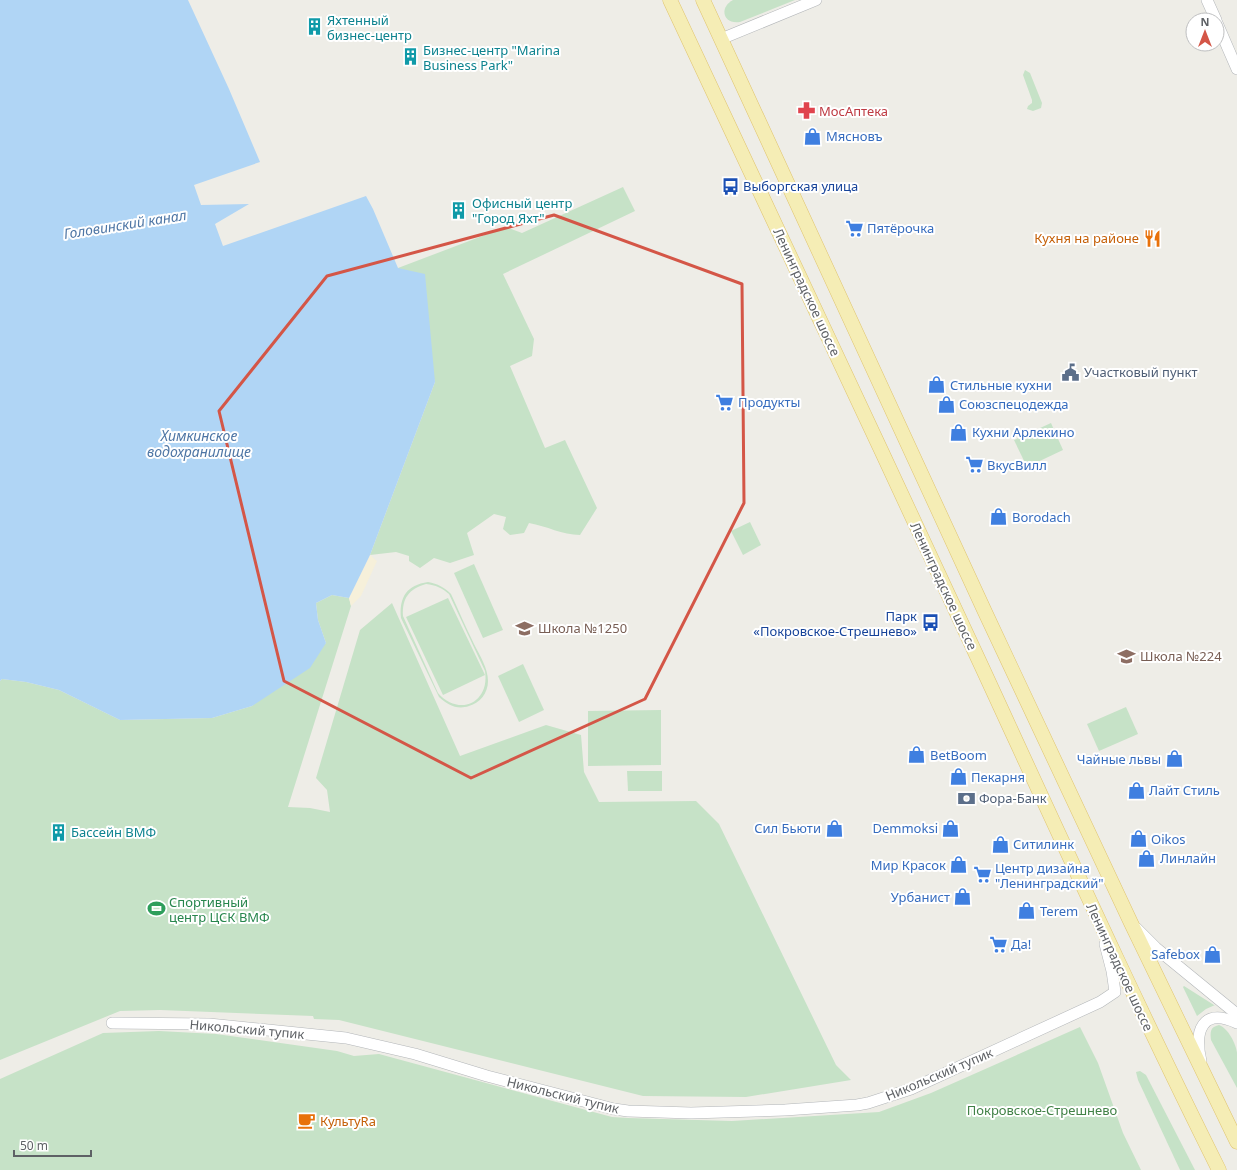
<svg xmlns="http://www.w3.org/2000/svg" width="1237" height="1170" viewBox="0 0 1237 1170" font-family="'Noto Sans',sans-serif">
<rect width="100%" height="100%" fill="#eeede7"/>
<g fill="#c6e2c7" fill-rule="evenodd">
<path d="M733 0H795L740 22C724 25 718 8 733 0Z"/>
<path d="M1025 70 1030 73 1042 103 1041 108 1033 111 1027 109 1028 106 1032 103V100L1023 75Z"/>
<path d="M623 187 635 211 503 274 534 339 532 356 510 366 545 448 565 440 597 508 580 535C562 535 547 526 529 523L524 533 510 535 503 529 506 517 494 514 467 533 474 555 450 563 434 558 420 568 409 561V556L396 552 370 555 435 382 398 268 506 227 522 233Z"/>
<path d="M1051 423 1063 450 1027 467 1014 440Z"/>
<path d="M750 522 761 545 743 555 731 531Z"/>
<path d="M474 564 503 630 483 638 454 573Z"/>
<path d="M428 582C438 584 444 587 451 594 459 611 466 628 474 644 480 656 488 668 488 681 488 693 480 703 469 706 457 710 448 705 439 697L401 618C399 597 407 585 428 582ZM426 584C436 585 442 588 449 594L485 671C490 703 459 717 438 693L403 616C402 598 409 589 426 584Z"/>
<path d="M332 595 349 598 351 606 288 807 310 808 330 812 327 790 316 778 360 630 392 603 460 756 546 725 581 735 584 772 599 802 696 801 719 824 836 1065 851 1080 746 1097 643 1096 339 1020 314 1019 313 1016 160 1010 120 1011 0 1060V681L2 679 26 682 59 690 120 720 212 718 252 706 326 643 318 620 316 603Z"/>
<path d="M448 598 485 675 443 695 406 617Z"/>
<path d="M523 664 544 710 519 722 498 676Z"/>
<path d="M1126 707 1138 734 1099 751 1087 724Z"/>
<path d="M661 710V765L588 766V711Z"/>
<path d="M627 771H662V791H628Z"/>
<path d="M1184 986 1214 1005H1215L1206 1009 1197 1016 1183 987Z"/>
<path d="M1219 1025C1228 1028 1236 1044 1237 1053 1237 1064 1237 1077 1237 1088L1211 1040C1210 1032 1210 1027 1219 1025Z"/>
<path d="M1080 1027 1098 1063 1123 1133 1141 1170H0V1079L103 1033 159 1031 216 1034 337 1051 354 1056 379 1054 612 1117 628 1118 732 1121 879 1112 931 1093Z"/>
<path d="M1140 1071 1146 1075 1195 1170H1180L1138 1080 1136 1072Z"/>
</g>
<path fill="#f6f0da" d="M370 555 377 561 361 596 351 606 349 598Z"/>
<path fill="#b0d5f5" d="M0 0H188L229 89 260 162 194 185 201 205 249 204 215 224 223 246 366 196 373 209 398 268 425 274 435 382 370 555 349 598 332 595 316 603 318 620 326 643 310 668 252 706 212 718 120 720 59 690 26 682 2 679 0 681Z"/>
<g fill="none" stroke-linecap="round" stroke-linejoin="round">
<defs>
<g id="minor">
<path d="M1207 0 1216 20"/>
<path d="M1217 23 1237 69"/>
<path d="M721 39 816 0"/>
<path d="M1136 928 1156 948 1233 1011 1237 1018"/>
<path d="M112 1023 209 1024 346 1038 415 1054 487 1076 614 1109 628 1111 691 1113 785 1110 857 1105 868 1103 911 1089 1100 1002 1115 992 1112 971 1105 944"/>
<path d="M1201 1061C1194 1031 1202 1007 1237 1023"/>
</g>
<g id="major">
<path d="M670 0C774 221 878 443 981 665 1059 834 1136 1004 1219 1170"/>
<path d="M703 0 985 612 1131 923 1237 1142"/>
</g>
</defs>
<use href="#minor" stroke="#b3b6b9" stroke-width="12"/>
<use href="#major" stroke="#e0c46e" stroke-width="15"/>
<use href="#minor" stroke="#fff" stroke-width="11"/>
<use href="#major" stroke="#f5edb5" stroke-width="14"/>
</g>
<path fill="none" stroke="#d45647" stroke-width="3" stroke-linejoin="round" d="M554 215 742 284 744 503 645 699 471 778 284 681 219 411 327 276Z"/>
<defs>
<symbol id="building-bare" viewBox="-9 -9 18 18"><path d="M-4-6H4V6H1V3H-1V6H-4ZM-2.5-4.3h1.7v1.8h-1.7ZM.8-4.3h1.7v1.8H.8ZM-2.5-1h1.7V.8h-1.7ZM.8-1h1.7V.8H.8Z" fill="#0f9aa8" stroke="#fff" stroke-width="2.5" paint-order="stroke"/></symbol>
<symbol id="pharmacy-bare" viewBox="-9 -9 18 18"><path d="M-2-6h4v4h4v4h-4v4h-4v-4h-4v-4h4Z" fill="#e0444e" stroke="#fff" stroke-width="2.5" paint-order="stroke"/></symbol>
<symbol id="shop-bare" viewBox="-9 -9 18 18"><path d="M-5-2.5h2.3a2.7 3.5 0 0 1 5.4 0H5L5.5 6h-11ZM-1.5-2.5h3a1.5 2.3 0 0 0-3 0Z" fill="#3f7fe0" stroke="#fff" stroke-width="2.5" paint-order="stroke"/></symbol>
<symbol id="bus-bare" viewBox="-9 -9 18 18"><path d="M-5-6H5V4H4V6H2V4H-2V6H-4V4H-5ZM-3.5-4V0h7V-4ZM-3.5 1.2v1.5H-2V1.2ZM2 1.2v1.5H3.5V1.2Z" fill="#1a4fb4" stroke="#fff" stroke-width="2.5" paint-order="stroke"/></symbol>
<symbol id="supermarket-bare" viewBox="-9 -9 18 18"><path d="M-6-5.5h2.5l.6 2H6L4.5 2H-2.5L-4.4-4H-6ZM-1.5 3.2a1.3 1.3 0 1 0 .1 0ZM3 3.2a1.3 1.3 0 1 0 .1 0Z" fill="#3f7fe0" stroke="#fff" stroke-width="2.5" paint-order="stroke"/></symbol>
<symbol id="restaurant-bare" viewBox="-9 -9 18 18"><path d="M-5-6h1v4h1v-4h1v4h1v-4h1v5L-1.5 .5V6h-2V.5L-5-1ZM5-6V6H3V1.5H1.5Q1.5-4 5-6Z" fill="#e8710a" stroke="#fff" stroke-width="2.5" paint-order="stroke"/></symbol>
<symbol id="civic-bare" viewBox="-9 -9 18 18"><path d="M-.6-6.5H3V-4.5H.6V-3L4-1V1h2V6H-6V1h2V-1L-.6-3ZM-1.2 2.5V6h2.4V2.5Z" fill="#5c6f8a" stroke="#fff" stroke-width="2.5" paint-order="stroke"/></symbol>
<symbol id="school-bare" viewBox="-9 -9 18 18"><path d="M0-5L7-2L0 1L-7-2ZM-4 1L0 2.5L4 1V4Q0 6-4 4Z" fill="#8d6e63" stroke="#fff" stroke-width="2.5" paint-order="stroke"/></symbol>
<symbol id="bank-bare" viewBox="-9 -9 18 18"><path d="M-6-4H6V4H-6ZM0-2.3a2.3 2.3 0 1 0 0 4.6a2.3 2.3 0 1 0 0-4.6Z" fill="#5c6f8a" stroke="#fff" stroke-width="2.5" paint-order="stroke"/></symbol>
<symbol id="stadium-bare" viewBox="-9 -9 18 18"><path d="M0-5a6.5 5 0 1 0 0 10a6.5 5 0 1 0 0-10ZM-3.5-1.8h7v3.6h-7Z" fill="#2e9e5b" stroke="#fff" stroke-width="2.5" paint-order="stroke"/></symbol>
<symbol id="cafe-bare" viewBox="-9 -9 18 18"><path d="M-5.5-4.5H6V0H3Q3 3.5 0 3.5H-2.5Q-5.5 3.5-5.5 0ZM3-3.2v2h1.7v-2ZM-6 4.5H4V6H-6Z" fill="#e8710a" stroke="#fff" stroke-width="2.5" paint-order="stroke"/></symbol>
</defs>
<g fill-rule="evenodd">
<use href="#building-bare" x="302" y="14" width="25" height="25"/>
<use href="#building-bare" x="398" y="44" width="25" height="25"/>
<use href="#pharmacy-bare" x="794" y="98" width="25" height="25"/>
<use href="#shop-bare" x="800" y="124" width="25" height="25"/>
<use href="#bus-bare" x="718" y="174" width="25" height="25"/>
<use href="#building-bare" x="446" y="198" width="25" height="25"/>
<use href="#supermarket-bare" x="842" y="216" width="25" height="25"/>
<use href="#restaurant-bare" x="1140" y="226" width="25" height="25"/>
<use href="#civic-bare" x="1058" y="360" width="25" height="25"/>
<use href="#shop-bare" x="924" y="372" width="25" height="25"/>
<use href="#supermarket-bare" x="712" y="390" width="25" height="25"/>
<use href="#shop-bare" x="934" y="392" width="25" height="25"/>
<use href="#shop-bare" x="946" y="420" width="25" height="25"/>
<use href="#supermarket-bare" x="962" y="452" width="25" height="25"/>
<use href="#shop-bare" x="986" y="504" width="25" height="25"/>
<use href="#bus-bare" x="918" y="610" width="25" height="25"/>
<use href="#school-bare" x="512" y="616" width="25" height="25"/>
<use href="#school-bare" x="1114" y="644" width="25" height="25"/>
<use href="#shop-bare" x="904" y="742" width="25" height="25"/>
<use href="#shop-bare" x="1162" y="746" width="25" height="25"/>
<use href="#shop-bare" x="946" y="764" width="25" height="25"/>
<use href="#shop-bare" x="1124" y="778" width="25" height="25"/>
<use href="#bank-bare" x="954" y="786" width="25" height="25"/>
<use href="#shop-bare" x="822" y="816" width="25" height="25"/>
<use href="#shop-bare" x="938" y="816" width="25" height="25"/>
<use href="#building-bare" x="46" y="820" width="25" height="25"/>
<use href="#shop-bare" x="1126" y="826" width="25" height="25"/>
<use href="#shop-bare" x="988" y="832" width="25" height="25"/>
<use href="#shop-bare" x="1134" y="846" width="25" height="25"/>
<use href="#shop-bare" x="946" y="852" width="25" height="25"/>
<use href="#supermarket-bare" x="970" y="862" width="25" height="25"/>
<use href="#shop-bare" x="950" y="884" width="25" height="25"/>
<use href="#stadium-bare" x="144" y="896" width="25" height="25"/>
<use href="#shop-bare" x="1014" y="898" width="25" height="25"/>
<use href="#supermarket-bare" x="986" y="932" width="25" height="25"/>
<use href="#shop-bare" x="1200" y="942" width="25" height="25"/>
<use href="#cafe-bare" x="294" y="1108" width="25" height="25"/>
</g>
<g text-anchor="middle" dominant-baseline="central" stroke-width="4" stroke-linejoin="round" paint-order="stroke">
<g font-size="13" fill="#0d838f" stroke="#fff" text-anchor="start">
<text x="327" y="20">Яхтенный<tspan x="327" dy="15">бизнес-центр</tspan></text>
<text x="423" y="50">Бизнес-центр "Marina<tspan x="423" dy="15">Business Park"</tspan></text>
<text x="472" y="203">Офисный центр<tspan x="472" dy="15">"Город Яхт"</tspan></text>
<text x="71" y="832">Бассейн ВМФ</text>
</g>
<g font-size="13" fill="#be3a42" stroke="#fff" text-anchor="start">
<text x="819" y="111">МосАптека</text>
</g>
<g font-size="13" fill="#366cbe" stroke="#fff" text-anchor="start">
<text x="826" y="136">Мясновъ</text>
<text x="867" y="228">Пятёрочка</text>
<text x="950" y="385">Стильные кухни</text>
<text x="738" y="402">Продукты</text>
<text x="959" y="404">Союзспецодежда</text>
<text x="972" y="432">Кухни Арлекино</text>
<text x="987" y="465">ВкусВилл</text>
<text x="1012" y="517">Borodach</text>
<text x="930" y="755">BetBoom</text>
<text x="1161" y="759" text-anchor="end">Чайные львы</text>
<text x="971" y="777">Пекарня</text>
<text x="1149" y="790">Лайт Стиль</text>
<text x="821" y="828" text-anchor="end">Сил Бьюти</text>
<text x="938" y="828" text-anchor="end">Demmoksi</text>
<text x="1151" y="839">Oikos</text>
<text x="1013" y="844">Ситилинк</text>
<text x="1160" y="858">Линлайн</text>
<text x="946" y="865" text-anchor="end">Мир Красок</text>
<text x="995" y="868">Центр дизайна<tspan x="995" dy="15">"Ленинградский"</tspan></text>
<text x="950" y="897" text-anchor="end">Урбанист</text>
<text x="1040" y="911">Terem</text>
<text x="1011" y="944">Да!</text>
<text x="1200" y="954" text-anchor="end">Safebox</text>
</g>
<g font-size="13" fill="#164399" stroke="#fff" text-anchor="start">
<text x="743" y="186">Выборгская улица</text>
<text x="917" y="616" text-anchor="end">Парк<tspan x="917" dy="15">«Покровское-Стрешнево»</tspan></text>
</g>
<g font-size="13" fill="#c56008" stroke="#fff" text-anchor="end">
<text x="1139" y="238">Кухня на районе</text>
<text x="320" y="1121" text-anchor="start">КультуRа</text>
</g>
<g font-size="13" fill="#5e6165" stroke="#fff">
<text transform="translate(807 292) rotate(65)">Ленинградское шоссе</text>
<text transform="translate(944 586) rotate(65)">Ленинградское шоссе</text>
<text transform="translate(1120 967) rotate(65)">Ленинградское шоссе</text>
<text transform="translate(247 1029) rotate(5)">Никольский тупик</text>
<text transform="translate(939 1074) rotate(-23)">Никольский тупик</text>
<text transform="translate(563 1095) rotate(14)">Никольский тупик</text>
</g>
<g font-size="13" fill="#4e5e75" stroke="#fff" text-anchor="start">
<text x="1084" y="372">Участковый пункт</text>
<text x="979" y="798">Фора-Банк</text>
</g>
<g font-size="13" fill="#785e54" stroke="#fff" text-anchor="start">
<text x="538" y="628">Школа №1250</text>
<text x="1140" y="656">Школа №224</text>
</g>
<g font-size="13" fill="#27864d" stroke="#fff" text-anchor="start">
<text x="169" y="902">Спортивный<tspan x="169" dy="15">центр ЦСК ВМФ</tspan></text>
</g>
<g font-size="13" fill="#418146" stroke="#fff">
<text x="1042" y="1110">Покровское-Стрешнево</text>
</g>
<g font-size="14" font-style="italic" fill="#4e76a5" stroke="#fff">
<text transform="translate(125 224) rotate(-9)">Головинский канал</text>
<text x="199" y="435">Химкинское<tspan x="199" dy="16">водохранилище</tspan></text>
</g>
</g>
<g transform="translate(1205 32)"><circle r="19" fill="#ffffff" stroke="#bfc0c1"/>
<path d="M0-3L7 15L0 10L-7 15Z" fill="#d45647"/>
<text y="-6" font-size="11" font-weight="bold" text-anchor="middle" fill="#5e6165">N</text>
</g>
<path d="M14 1150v6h77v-6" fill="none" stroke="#5e6165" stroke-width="2"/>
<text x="20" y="1150" font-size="12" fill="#5e6165" stroke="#ffffff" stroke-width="3" paint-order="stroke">50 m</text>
</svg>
